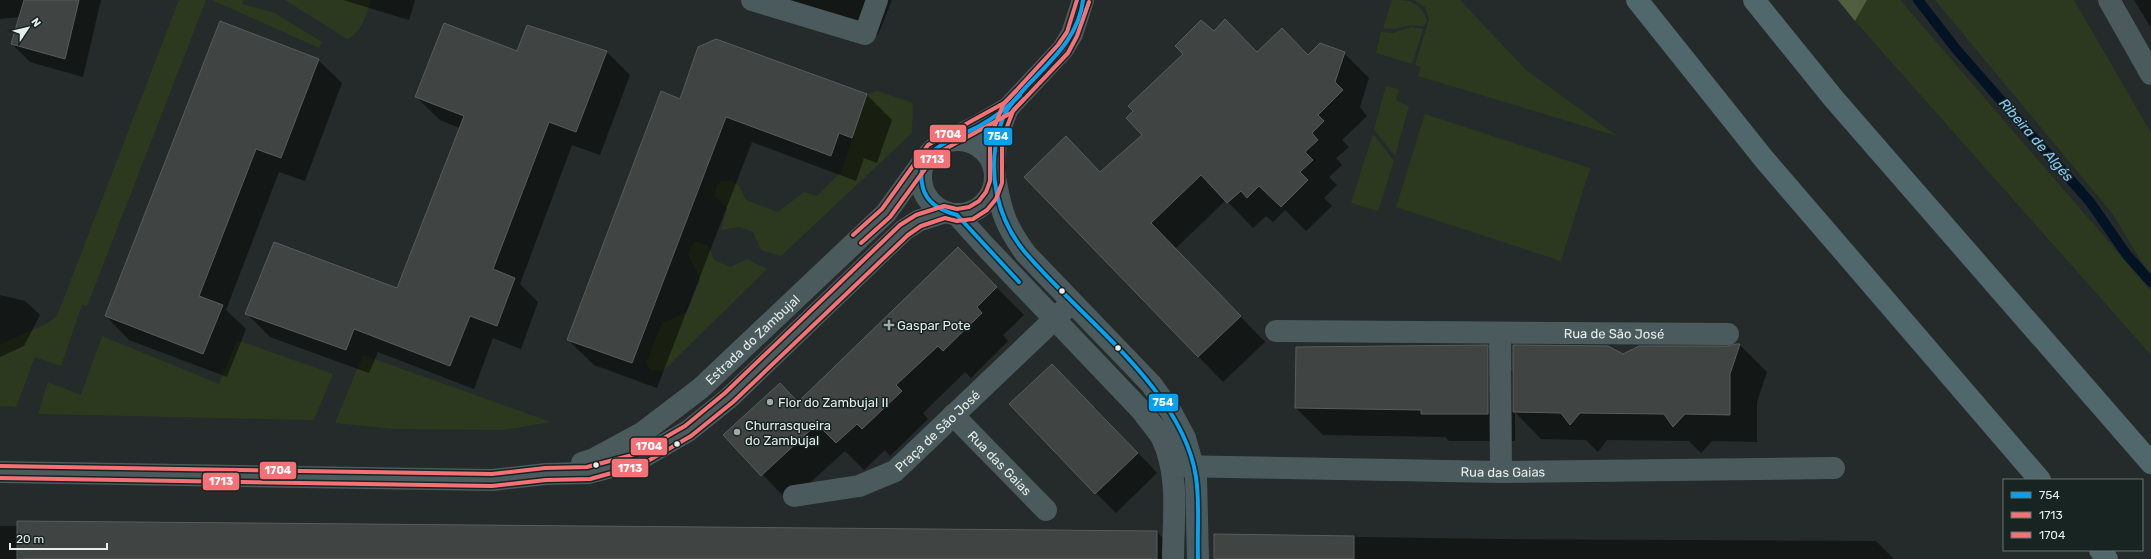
<svg xmlns="http://www.w3.org/2000/svg" width="2151" height="559" viewBox="0 0 2151 559" font-family="Rubik,sans-serif">
<rect width="100%" height="100%" fill="#242b2a"/>
<g fill="#2d391f">
<path d="M179 0H206L87 306 82 305 61 366 35 357 16 407 0 406V344L46 324 57 316Z"/>
<path d="M212 0H243L242 4 275 13 322 42 319 48Z"/>
<path d="M285 0H371C366 14 362 33 347 39Z"/>
<path d="M1392 0C1409 0 1420 1 1427 20L1424 27C1409 22 1398 31 1383 28Z"/>
<path d="M1414 0H1460L1526 70 1617 136 1418 76 1421 67 1415 65 1429 19 1425 7Z"/>
<path d="M1867 0H1900L2151 291V355L1855 21Z"/>
<path d="M1935 0H2074L2151 133V273L2143 264 2112 213Z"/>
<path d="M1411 27 1423 29 1412 64 1376 53 1381 32 1393 33Z"/>
<path d="M1386 86 1399 89 1396 100 1409 106 1395 156 1374 129Z"/>
<path d="M877 91 913 103 912 133 781 256 761 250 753 232 740 227 721 230 727 209 715 196 716 187 721 181 731 180 739 186 746 200 778 212 804 192 817 196 841 172 867 94Z"/>
<path d="M1425 114 1590 168 1561 261 1396 207Z"/>
<path d="M1373 134 1394 161 1378 211 1351 203Z"/>
<path d="M694 241 709 246 714 260 730 267 747 259 767 269 663 371 650 370 646 363 662 323 687 312 700 279 688 254Z"/>
<path d="M102 336 219 384 237 340 333 374 314 420 38 414 48 382 81 395Z"/>
<path d="M363 355 551 422 503 430 394 429 335 423Z"/>
</g>
<path fill="#505f3e" d="M1838 0H1867L1855 21Z"/>
<g fill="#0007">
<path d="M0 0H101L83 77 30 62 12 44 20 17 0 19Z"/>
<path d="M343 0H415L409 20Z"/>
<path d="M764 0H892L878 35Z"/>
<path d="M2134 0H2151V28Z"/>
<path d="M1214 33 1257 53 1309 56 1344 53 1369 78 1360 107 1367 116 1342 140 1349 147 1336 158 1342 165 1329 177 1337 185 1324 198 1332 206 1306 231 1285 210 1273 222 1266 216 1253 228 1226 200 1175 249 1265 342 1223 382 1025 177 1101 173 1144 135Z"/>
<path d="M606 51 630 75 600 155 572 145 520 284 538 302 521 349 493 338 474 389 378 352 369 373 270 337 247 314 398 289 460 128 440 120 416 97 518 52Z"/>
<path d="M318 60 342 83 305 181 279 172 226 310 246 329 227 377 129 340 106 316Z"/>
<path d="M867 95 892 120 877 163 864 158 856 181 752 142 657 388 594 365 568 340 681 100Z"/>
<path d="M985 276 1024 315 1003 335 1008 341 971 378 965 372 923 413 928 419 890 456 885 450 864 470 845 451 789 502 725 435 799 403Z"/>
<path d="M0 295 25 301 40 315 24 346 0 357Z"/>
<path d="M1740 345 1767 372 1757 402V442L1712 441 1701 453 1689 441 1607 440 1598 452 1586 440 1541 439 1515 412V441H1449L1445 437 1323 435 1296 408 1487 346 1514 373 1623 355 1728 348Z"/>
<path d="M1095 407 1157 473 1116 513 1096 493Z"/>
<path d="M0 526 1157 532 1176 552V559H0Z"/>
<path d="M1215 535 1498 539 1876 541 1894 559H1215Z"/>
</g>
<g fill="none" stroke-linecap="round" stroke-linejoin="round">
<path stroke="#031324" stroke-width="10" d="M1918 0 1956 49 2090 202 2127 255 2151 282"/>
</g>
<g fill="#404543" stroke="#585d5c">
<path d="M24 0H79L65 59 11 44Z"/>
<path d="M1225 19 1257 52 1282 28 1308 55 1320 43 1345 52 1335 82 1343 90 1318 115 1324 121 1312 133 1318 140 1305 152 1313 160 1300 172 1308 180 1281 207 1259 186 1247 198 1241 191 1227 203 1201 175 1151 223 1241 316 1198 357 1024 177 1066 136 1100 172 1142 135 1126 118 1133 111 1128 106 1183 54 1175 46 1201 20 1214 31Z"/>
<path d="M220 21 319 59 281 158 256 149 199 296 223 305 203 354 105 316Z"/>
<path d="M444 23 517 51 527 25 607 51 576 132 549 122 493 269 515 278 497 326 470 316 450 366 354 329 346 350 245 314 274 242 397 288 464 116 415 97Z"/>
<path d="M716 39 867 94 852 138 839 133 831 156 726 117 632 363 567 340 661 91 680 99 698 47Z"/>
<path d="M958 247 997 287 977 307 982 313 943 351 938 346 896 385 902 391 862 429 857 424 836 443 817 424 761 476 723 435 780 383 798 402Z"/>
<path d="M1736 344H1740L1730 374V415L1685 414 1673 427 1664 414 1580 413 1570 425 1561 413 1513 412V345L1608 346 1623 354 1639 346H1728Z"/>
<path d="M1488 345V414H1421V410L1295 408 1296 347Z"/>
<path d="M1052 364 1138 453 1095 494 1009 404Z"/>
<path d="M17 521 1157 531V559H17Z"/>
<path d="M1214 534 1354 536V559H1214Z"/>
</g>
<g fill="none" stroke-linecap="round" stroke-linejoin="round">
<g stroke="#4b5a5d" stroke-width="22">
<path d="M752 0 865 34 877 0"/>
<path d="M2109 0 2151 74"/>
<circle cx="958" cy="177" r="37"/>
<path d="M949 140 979 125 1008 108 1063 49 1072 34 1083 0"/>
<path d="M994 168 996 139 1008 108"/>
<path d="M996 182C1001 213 1007 228 1026 254L1151 384 1170 410 1185 438 1196 477 1198 559"/>
<path d="M957 215 984 245 1142 411C1148 420 1157 429 1162 438 1180 476 1173 519 1173 559"/>
<path id="s1" d="M1276 331 1728 334"/>
<path d="M1500 334 1501 472"/>
<path id="s2" d="M953 415 1046 510"/>
<path id="s3" d="M582 463 594 459 642 433 701 388 886 213 925 159"/>
<path id="s4" d="M1172 466 1501 472 1834 468"/>
<path d="M0 472 492 480 546 474 588 473 638 460 688 431 729 398 904 230 918 221 945 212"/>
<path id="s5" d="M794 496 859 486 895 471 1064 310"/>
</g>
<g stroke="#50676b" stroke-width="22">
<path d="M1637 0 1764 159 2040 480"/>
<path d="M1754 0 1834 99 2151 463"/>
<path d="M2100 550 2107 559"/>
</g>
<defs>
<g id="bus-1">
<path d="M1083 0C1078 46 1036 71 1010 106 1004 113 1001 122 999 131 987 172 997 218 1024 251 1079 317 1183 389 1196 477 1200 503 1197 532 1198 559"/>
<path d="M957 215 1019 282"/>
<path d="M957 215C942 211 927 204 923 188 912 148 955 140 981 125 995 117 1008 107 1020 95"/>
</g>
<g id="bus-2">
<path d="M861 243 890 217 936 154 1011 113 1024 99"/>
<path d="M0 478 492 486 546 480 590 479 641 465 691 436 733 402 908 235 921 226 945 218 957 221 973 219 987 210 996 199 1002 183V140L1013 111 1068 53 1077 36 1089 2"/>
</g>
<g id="bus-3">
<path d="M853 235 882 209 928 145 1004 103 1016 91"/>
<path d="M0 466 492 474 545 468 587 467 636 454 685 426 725 393 900 225 916 215 944 206 957 209 969 207 979 201 986 192 990 181V138L1003 105 1058 45 1067 32 1077 0"/>
</g>
</defs>
<use href="#bus-1" stroke="#172422" stroke-width="7"/>
<use href="#bus-2" stroke="#172422" stroke-width="7"/>
<use href="#bus-3" stroke="#172422" stroke-width="7"/>
<use href="#bus-1" stroke="#06a2ef" stroke-width="4"/>
<use href="#bus-2" stroke="#f67175" stroke-width="4"/>
<use href="#bus-3" stroke="#f67175" stroke-width="4"/>
</g>
<g fill="#e5eeec" stroke="#172422" stroke-width="1.5">
<circle cx="1062" cy="291" r="3.5"/>
<circle cx="1118" cy="348" r="3.5"/>
<circle cx="677" cy="444" r="3.5"/>
<circle cx="596" cy="465" r="3.5"/>
</g>
<g fill="#a1aaa8" stroke="#172422" stroke-width="1.5">
<path d="M887 319h4v4h4v4h-4v4h-4v-4h-4v-4h4z"/>
<circle cx="770" cy="402" r="4"/>
<circle cx="737" cy="432" r="4"/>
</g>
<g text-anchor="middle" dominant-baseline="central" stroke-width="3" stroke-linejoin="round" paint-order="stroke">
<g font-size="13" fill="#e5eeec" stroke="#172422" text-anchor="start">
<text x="897" y="325">Gaspar Pote</text>
<text x="778" y="402">Flor do Zambujal II</text>
<text x="745" y="425">Churrasqueira<tspan x="745" dy="15">do Zambujal</tspan></text>
</g>
<g font-size="13" fill="#e5eeec" stroke="#172422">
<text stroke="none"><textPath href="#s1" startOffset="338">Rua de São José</textPath></text>
<text stroke="none"><textPath href="#s3" startOffset="212">Estrada do Zambujal</textPath></text>
<text stroke="none"><textPath href="#s5" startOffset="163">Praça de São José</textPath></text>
<text stroke="none"><textPath href="#s2" startOffset="67">Rua das Gaias</textPath></text>
<text stroke="none"><textPath href="#s4" startOffset="331">Rua das Gaias</textPath></text>
</g>
<g font-size="14" font-style="italic" fill="#8bc8f6" stroke="#172422">
<text transform="translate(2036 140) rotate(49)">Ribeira de Algés</text>
</g>
</g>
<g stroke="#172422" stroke-width="1.5">
<rect x="929" y="124" width="38" height="19" rx="4" fill="#f67175"/>
<rect x="983" y="127" width="30" height="19" rx="4" fill="#06a2ef"/>
<rect x="913" y="149" width="38" height="20" rx="4" fill="#f67175"/>
<rect x="1148" y="393" width="31" height="19" rx="4" fill="#06a2ef"/>
<rect x="630" y="437" width="38" height="19" rx="4" fill="#f67175"/>
<rect x="611" y="458" width="38" height="20" rx="4" fill="#f67175"/>
<rect x="259" y="461" width="38" height="19" rx="4" fill="#f67175"/>
<rect x="202" y="472" width="38" height="19" rx="4" fill="#f67175"/>
</g>
<g font-size="11" text-anchor="middle" font-weight="bold" fill="#fff">
<text x="948" y="138">1704</text>
<text x="998" y="140">754</text>
<text x="932" y="163">1713</text>
<text x="1163" y="406">754</text>
<text x="649" y="450">1704</text>
<text x="630" y="472">1713</text>
<text x="278" y="474">1704</text>
<text x="221" y="485">1713</text>
</g>
<rect x="2003" y="479" width="140" height="72" fill="#172422" stroke="#697573"/>
<rect x="2011" y="492" width="20" height="6" fill="#06a2ef" stroke="#697573"/>
<text x="2039" y="499" font-size="12" fill="#e5eeec">754</text>
<rect x="2011" y="512" width="20" height="6" fill="#f67175" stroke="#697573"/>
<text x="2039" y="519" font-size="12" fill="#e5eeec">1713</text>
<rect x="2011" y="532" width="20" height="6" fill="#f67175" stroke="#697573"/>
<text x="2039" y="539" font-size="12" fill="#e5eeec">1704</text>
<g transform="translate(28 28) rotate(55)" stroke="#172422" stroke-width="3" paint-order="stroke">
<path d="M0-3L7 15L0 10L-7 15Z" fill="#e5eeec"/>
<text y="-6" font-size="11" font-weight="bold" text-anchor="middle" fill="#e5eeec">N</text>
</g>
<path d="M10 543v6h97v-6" fill="none" stroke="#e5eeec" stroke-width="2"/>
<text x="16" y="543" font-size="12" fill="#e5eeec" stroke="#172422" stroke-width="3" paint-order="stroke">20 m</text>
</svg>
